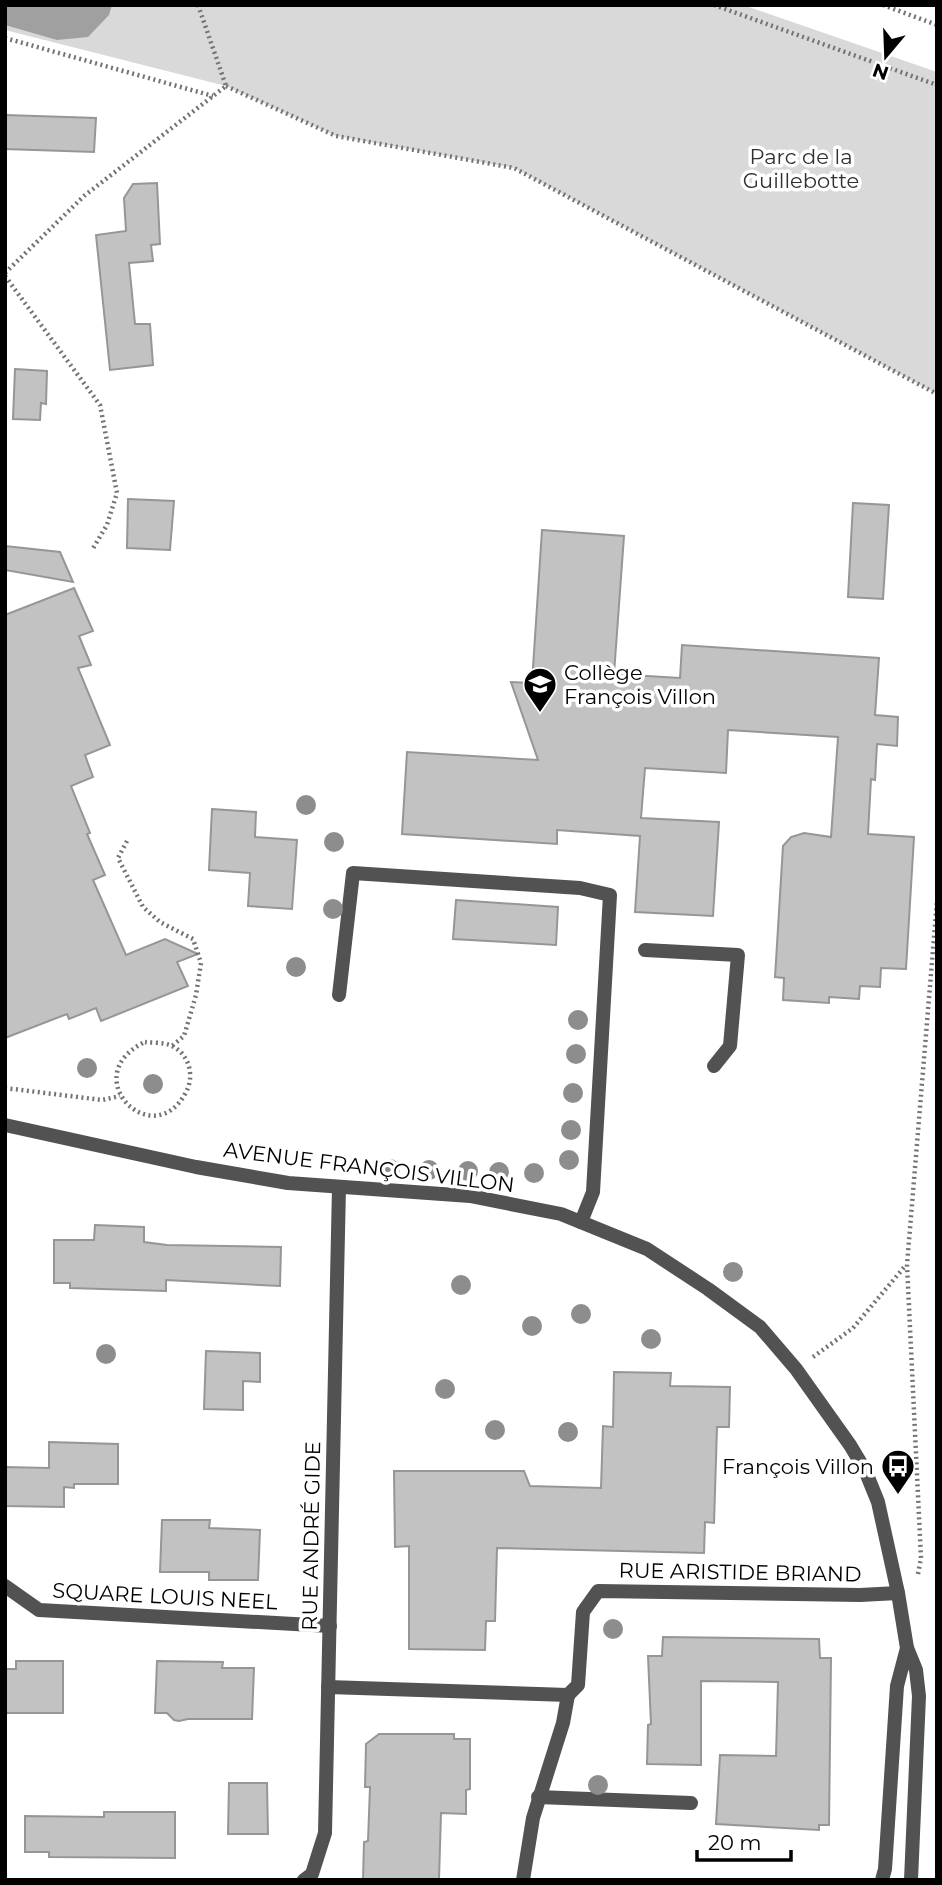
<svg xmlns="http://www.w3.org/2000/svg" width="942" height="1885" viewBox="0 0 942 1885" font-family="Montserrat,sans-serif">
<rect width="100%" height="100%" fill="#fff"/>
<path fill="#d9d9d9" d="M5 5H743L937 72V394L514 168 336 136 226 86 5 30Z"/>
<path fill="#a0a0a0" d="M5 5H112L109 15 88 37 57 40 5 25Z"/>
<g fill="#c2c2c2" stroke="#969696" stroke-width="2">
<path d="M5 115 96 118 94 152 5 149Z"/>
<path d="M157 183 160 244 151 245 153 261 129 263 135 324H150L153 365 110 370 96 235 126 231 124 198 133 184Z"/>
<path d="M15 369 47 371 46 404 41 403 40 420 13 419Z"/>
<path d="M128 499 174 501 170 550 127 548Z"/>
<path d="M853 503 889 505 883 599 848 597Z"/>
<path d="M542 530 624 536 614 674 680 678 682 645 879 658 875 715 898 717 897 746 877 744 875 780 871 779 868 834 914 837 906 969 881 968 880 987 860 986 859 999 829 997V1003L783 1000 784 978 775 977 783 846 791 837 804 833 831 837 838 737 728 730 726 773 645 768 641 818 719 822 713 916 635 912 640 836 557 830V844L402 834 407 752 538 760 511 682 532 683Z"/>
<path d="M5 546 60 552 73 582 5 570Z"/>
<path d="M74 588 93 631 79 636 91 665 78 668 110 745 85 755 93 777 71 786 90 833 87 834 105 875 93 880 126 955 165 939 198 954 177 962 188 986 101 1021 96 1008 69 1019 67 1014 5 1038V615Z"/>
<path d="M212 809 256 812 255 837 297 840 292 909 248 906 250 873 209 870Z"/>
<path d="M456 900 558 907 556 945 453 939Z"/>
<path d="M95 1225 144 1227V1242L167 1245 281 1247 280 1286 166 1280V1291L70 1288V1283H54V1240H94Z"/>
<path d="M206 1351 260 1353V1382L243 1381V1410L204 1409Z"/>
<path d="M614 1372 671 1373 670 1386 730 1387 729 1427H717L714 1523 705 1522 704 1553 497 1548 495 1621H486L485 1650 409 1649V1546L395 1547 394 1471H524L530 1486 601 1488 603 1426 613 1427Z"/>
<path d="M49 1442 118 1444V1484H74V1488L64 1487V1507L5 1506V1467L49 1468Z"/>
<path d="M162 1520H210L209 1528 260 1530 258 1580H209V1572H160Z"/>
<path d="M663 1637 819 1639 820 1658H831L829 1825H819V1830L716 1824 720 1755 776 1756 778 1682 701 1681V1765L647 1764 648 1725 651 1724 648 1656H662Z"/>
<path d="M16 1661H63V1713H5V1669H16Z"/>
<path d="M157 1661 223 1662 222 1668H254L252 1719H188L179 1721 174 1720 167 1713H155Z"/>
<path d="M379 1734H454V1739H470V1789L466 1790V1814L441 1813 439 1880H363L364 1842 368 1841 370 1787H365L366 1744Z"/>
<path d="M229 1783H267L268 1834H228Z"/>
<path d="M104 1812H175V1858L49 1857V1852H25V1816L104 1817Z"/>
</g>
<g fill="none" stroke-linecap="round" stroke-linejoin="round">
<g stroke="#747474" stroke-width="4.5" stroke-dasharray="2 3.5" stroke-linecap="butt">
<path d="M198 5 226 86"/>
<path d="M714 5 937 85"/>
<path d="M883 5 937 25"/>
<path d="M5 38 213 96"/>
<path d="M226 86 336 136 514 168 937 394"/>
<path d="M5 273 84 196 226 86"/>
<path d="M5 276 100 405 117 493 107 525 92 550"/>
<path d="M127 841 118 858 143 907 160 922 193 939 201 963 196 995 184 1036 172 1046"/>
<path d="M145 1042C153 1043 164 1042 172 1046 189 1054 195 1076 186 1092 154 1155 74 1076 145 1042Z"/>
<path d="M5 1088 102 1100 120 1096"/>
<path d="M813 1357 853 1328 906 1265"/>
<path d="M918 1574 921 1558 907 1265 937 901"/>
</g>
<g stroke="#525252" stroke-width="14">
<path d="M645 950 738 955 730 1046 714 1066"/>
<path d="M339 995 353 873 580 888 610 895 593 1192 581 1222"/>
<path d="M538 1797 691 1803"/>
<path d="M523 1880 533 1818 563 1723 568 1695"/>
</g>
<g stroke="#525252" stroke-width="14">
<path d="M5 1125 196 1167 288 1183 470 1196 561 1214 647 1249 708 1289 760 1327 796 1369 850 1445 865 1470 878 1502 898 1593 907 1648 897 1686 885 1869 882 1880"/>
<path d="M5 1586 39 1610 330 1626"/>
<path d="M907 1648 916 1670 919 1696 911 1880"/>
<path d="M328 1687 568 1695 578 1685 583 1612 598 1591 860 1595 898 1593"/>
<path d="M304 1880 312 1874 325 1833 339 1187"/>
</g>
</g>
<g fill="#8d8d8d">
<circle cx="306" cy="805" r="10"/>
<circle cx="334" cy="842" r="10"/>
<circle cx="333" cy="909" r="10"/>
<circle cx="296" cy="967" r="10"/>
<circle cx="578" cy="1020" r="10"/>
<circle cx="576" cy="1054" r="10"/>
<circle cx="87" cy="1068" r="10"/>
<circle cx="153" cy="1084" r="10"/>
<circle cx="573" cy="1093" r="10"/>
<circle cx="571" cy="1130" r="10"/>
<circle cx="569" cy="1160" r="10"/>
<circle cx="390" cy="1169" r="10"/>
<circle cx="429" cy="1170" r="10"/>
<circle cx="468" cy="1171" r="10"/>
<circle cx="499" cy="1172" r="10"/>
<circle cx="534" cy="1173" r="10"/>
<circle cx="733" cy="1272" r="10"/>
<circle cx="461" cy="1285" r="10"/>
<circle cx="581" cy="1314" r="10"/>
<circle cx="532" cy="1326" r="10"/>
<circle cx="651" cy="1339" r="10"/>
<circle cx="106" cy="1354" r="10"/>
<circle cx="445" cy="1389" r="10"/>
<circle cx="495" cy="1430" r="10"/>
<circle cx="568" cy="1432" r="10"/>
<circle cx="613" cy="1629" r="10"/>
<circle cx="598" cy="1785" r="10"/>
</g>
<defs>
<symbol id="school-pin" viewBox="-11 -11 22 30"><path d="M0 17L-7.5 6A9.5 9.5 0 1 1 7.5 6Z" fill="#000" stroke="#fff"/><path d="M0-5L7-2L0 1L-7-2ZM-4 1L0 2.5L4 1V4Q0 6-4 4Z" fill="#fff"/></symbol>
<symbol id="bus-pin" viewBox="-11 -11 22 30"><path d="M0 17L-7.5 6A9.5 9.5 0 1 1 7.5 6Z" fill="#000" stroke="#fff"/><path d="M-5-6H5V4H4V6H2V4H-2V6H-4V4H-5ZM-3.5-4V0h7V-4ZM-3.5 1.2v1.5H-2V1.2ZM2 1.2v1.5H3.5V1.2Z" fill="#fff"/></symbol>
</defs>
<g fill-rule="evenodd">
<use href="#school-pin" x="521" y="665" width="38" height="52"/>
<use href="#bus-pin" x="879" y="1447" width="38" height="52"/>
</g>
<g text-anchor="middle" dominant-baseline="central" stroke-width="7" stroke-linejoin="round" paint-order="stroke">
<g font-size="21" fill="#303030" stroke="#fff">
<text x="801" y="156">Parc de la<tspan x="801" dy="24">Guillebotte</tspan></text>
</g>
<g font-size="21" fill="#000" stroke="#fff" text-anchor="start">
<text x="564" y="672">Collège<tspan x="564" dy="24">François Villon</tspan></text>
<text x="874" y="1466" text-anchor="end">François Villon</text>
</g>
<g font-size="21" fill="#000" stroke="#fff">
<text transform="translate(369 1167) rotate(7)">AVENUE FRANÇOIS VILLON</text>
<text transform="translate(311 1536) rotate(-89)">RUE ANDRÉ GIDE</text>
<text transform="translate(740 1572) rotate(1)">RUE ARISTIDE BRIAND</text>
<text transform="translate(165 1596) rotate(3)">SQUARE LOUIS NEEL</text>
</g>
</g>
<rect width="942" height="1885" fill="none" stroke="#000000" stroke-width="14"/>
<g transform="translate(886 56) rotate(199)" stroke="#ffffff" stroke-width="5" paint-order="stroke">
<path d="M0-5L12 26L0 18L-12 26Z" fill="#000000"/>
<text y="-10" font-size="19" font-weight="bold" text-anchor="middle" fill="#000000">N</text>
</g>
<path d="M697 1850v10h94v-10" fill="none" stroke="#000000" stroke-width="3.5"/>
<text x="708" y="1850" font-size="21" fill="#000000" stroke="#ffffff" stroke-width="5" paint-order="stroke">20 m</text>
</svg>
